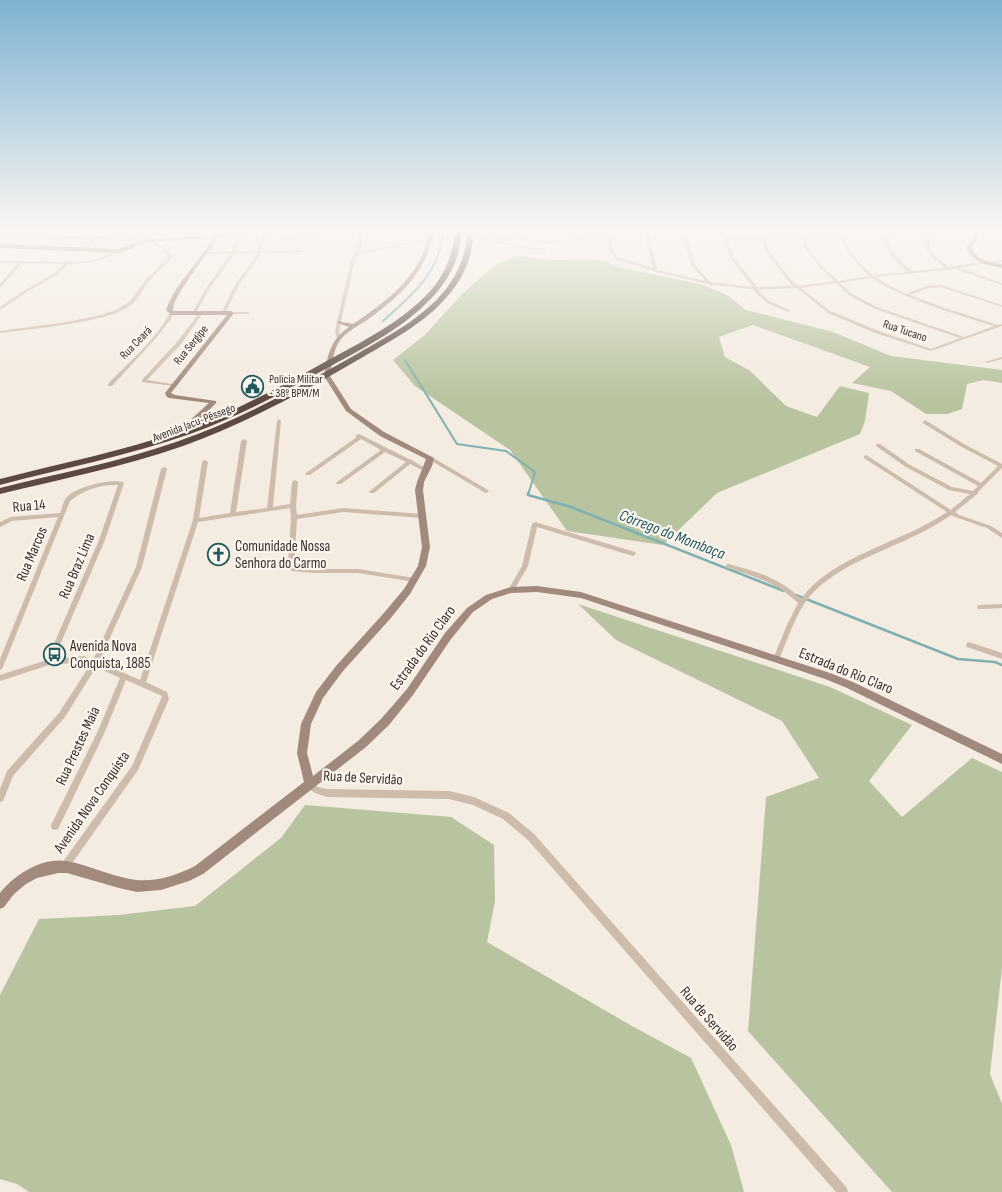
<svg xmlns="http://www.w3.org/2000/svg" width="1002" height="1192" viewBox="0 0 1002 1192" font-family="'Sofia Sans Condensed',sans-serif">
<rect width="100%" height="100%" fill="#f4ebe1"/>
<g fill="#b8c4a0">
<path d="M518 256 556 260 596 259 626 269 700 284 727 295 746 310 833 332 891 356 1002 370V383L984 380 967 384 962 409 947 414H926L891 391 852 383 870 367 753 325 719 337 725 357 749 370 786 406 817 417 840 386 869 393 865 421 860 434 717 493 663 545 567 531 510 450 415 386 393 360 425 335 462 294 497 264Z"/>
<path d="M578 604 830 687 912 725 869 781 902 817 972 758 1002 772V968L990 1074 1002 1104V1192H892L748 1031 766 797 819 778 782 721 616 640Z"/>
<path d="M305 805 451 817 494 845 495 901 487 942 632 1026 691 1058 731 1145 744 1192H29L17 1184 0 1179V995L39 919 119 915 195 906 281 838Z"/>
</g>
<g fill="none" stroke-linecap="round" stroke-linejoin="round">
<g stroke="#7fb0b2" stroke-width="2">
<path d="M383 321C413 294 440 273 443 230"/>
<path d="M405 360 457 444 506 451 535 472 528 495"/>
</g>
<g stroke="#7fb0b2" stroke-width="2.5">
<path d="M528 493V495L571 507 784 591"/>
<path d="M796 595 958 659 995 662 1002 665"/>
</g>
<g fill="#cdbbac" fill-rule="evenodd">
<path d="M59 230H65L82 234V236C90 236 96 230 105 230L92 236C103 237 112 230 123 230L104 237 146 240 148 241 146 242 98 239 84 250 82 249 83 248 94 239 0 237V235L80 236Z"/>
<path d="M164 230 203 231 205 232 203 233 166 231Z"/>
<path d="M257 230 267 232 261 249V251L301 250 303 251 301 252 262 253 240 283 225 313 223 314 221 313 236 283 258 253 234 254 232 258 210 288 195 314H193L192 313 206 288 231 254H208L206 253 208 252 231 251 239 234 216 237 214 236 215 235ZM258 232 263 233 257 249 258 251H235L242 234Z"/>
<path d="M333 230H341L282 241 280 240Z"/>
<path d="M359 230H363L361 248 359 252 432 238 434 239 358 254 355 260 339 331 341 338 339 339 337 338 335 331 351 260 357 248Z"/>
<path d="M493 230H497L495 235 500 237 559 242 590 234 607 233 608 230H612C610 240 611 249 617 257L653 268 644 230H648L657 270 706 281 691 265 682 230H686L695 265 710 282 753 287 730 258 721 230H725L727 236 839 235 836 230H840C849 251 855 260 873 275L907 272C894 260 882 249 885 230H889C886 250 898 259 912 271L945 268C930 256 919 250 931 230H935C922 250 934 255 949 267L986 261V263L960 268 1002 283V285L958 270 957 269 876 277 890 286 906 294 927 286 941 285 1002 305V307L941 287 929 288 910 295 945 308 998 325 1002 324V326L931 351 875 333 828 313 797 288 758 290 769 301 789 310 790 311 788 312 767 303 752 289 713 285 711 286 708 284 660 273 615 259 609 249 607 235 590 236 559 244 499 239 493 236 483 238 532 248H546V250H532L476 238 492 234ZM801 237C807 257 820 267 834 281L798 286 792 281 769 251 766 238ZM804 237H840C847 253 856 264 869 276L838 281C823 267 811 257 804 237ZM727 238H763L765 251 790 283 794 286 757 287 734 258ZM871 278C909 301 952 313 994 326L964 337 877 307 852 294 840 283ZM836 283 850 296 875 309 960 338 931 349 879 331 830 311 801 288Z"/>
<path d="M152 241C160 243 166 249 172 256L171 259C165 266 158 271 152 278 144 286 140 298 131 305 120 313 107 316 95 319 64 326 32 329 0 333V331L67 322 101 315 116 310 130 301 147 278 167 259 168 256 162 249 152 243Z"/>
<path d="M119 250 122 251C105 261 87 264 68 264L57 275 27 292 0 310V307L25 290 55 273 64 264 22 263 1 287H0V284L18 263H0V261L79 262 98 259Z"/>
<path d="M1002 260V262L990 265 988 264Z"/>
<path d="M170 312 173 313 171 319 156 338 112 386H108V384C128 363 158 338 170 312Z"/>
<path d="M200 312 203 313 181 344 147 380 172 384 174 385V386L142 382V380L177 342Z"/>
<path d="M230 312H248L250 313 248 314H231L229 313Z"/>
<path d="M1002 357V359L987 363 985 362Z"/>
<path d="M279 419 281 421 273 507 290 504 292 482 295 480 298 482 296 506 297 515 343 508 422 514 425 516 422 518 343 512 297 519 294 565 296 567 313 569H358L415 578 418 580 415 582 358 573H313L292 571 288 565 291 517 290 508 198 522 146 682 167 692 169 699 138 770 68 869 65 870 62 869 61 866 62 863 132 766 161 699 162 696 126 680 104 734 58 829 55 830 52 829 51 826 52 823 97 733 120 678 96 667 65 717 13 776 3 801 0 802V789L7 771 59 713 90 665 84 662 49 665 0 681V675L47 660 99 540 118 485C101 484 83 490 70 501L3 667 2 669 0 670V659L58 517 12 521 0 527V522L11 517 60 513C62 509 63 502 66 498 76 487 108 479 123 482L124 483 105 540 54 659 84 656 93 660 136 567 161 469 164 467 166 468 167 469 142 567 99 662 140 680 193 520 202 462 205 460 208 462 199 518 230 513 241 441 244 439 247 441 236 512 267 508 277 421Z"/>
<path d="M925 420 964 444 1002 464V468L978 492V494L976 495 955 512 959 515 991 526 1002 533V538L987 528 955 517 951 515C919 538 880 549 846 568 833 576 820 584 810 596 795 614 788 640 778 661L776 662 774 661 773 659 787 625 798 603C776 582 756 577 727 568L726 566 727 564H729C757 572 780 578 801 599 831 556 904 542 947 512L864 458V456L866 455 951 510 953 508 970 494 949 490 906 467 876 446V444H880L910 465 952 487 973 491 978 486 915 451V449H919L981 483 998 466 960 446 923 423V422Z"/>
<path d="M358 434 363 436 409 459 412 460 413 461 429 470 426 472 410 464 374 493H370L369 492 370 491 406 462 385 452 341 484H337L336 483 337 482 381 450 361 439 310 475H306L305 474 306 473 357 437 355 436Z"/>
<path d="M430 456 488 490 489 491 486 493 484 492 428 459V457Z"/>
<path d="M535 522 635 552 636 554 633 556 537 527 528 566 513 592H509L508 590 522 566 532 524Z"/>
<path d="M1002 604V608L980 609H978L977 607 978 605H980Z"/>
<path d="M969 642 1002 653V659L967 647 966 645 967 643Z"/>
<path d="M310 781 318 787 327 789 449 791 474 797 509 813 534 834 847 1188 848 1192H836L528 840 503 819 473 805 449 799 327 797C319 794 311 793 306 785L307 782Z"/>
</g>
<g fill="#a18a7d" fill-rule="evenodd">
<path d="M155 230H160L151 239 216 235 218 236C209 255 172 295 173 311H231L234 313 171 393 175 395 216 401V403L205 414C211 418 219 414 224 418 218 422 208 422 201 418L192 426 167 440H164V436L188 422 209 403 169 398 167 397 165 393 227 315H171L166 310C175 283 199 263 213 238L147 242 120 253 0 248V244L119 249 144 240Z"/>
<path d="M430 230H434C427 272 402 294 370 318 360 325 349 330 341 339 333 349 332 364 330 376L351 409 384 432 434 458 432 466 424 482 423 490 430 547 426 566 410 594 390 619 343 671 323 698 311 724 307 753 313 776 358 741 381 719 407 689 445 633 467 608 486 595 511 587 537 586 581 592 830 673 853 682 1002 754V764L847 688 825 679 581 598 537 592 511 593 492 599 473 612 451 639 413 695 389 725 366 747 203 874 189 881 161 890 137 892 119 888 67 873H58L37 878 26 884 14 894 4 907 0 909V893C14 875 42 857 66 861 90 865 112 877 136 880 157 882 177 875 195 866L304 782 297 753 301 724 316 692 336 666 383 614 404 589 418 566 422 547 415 490 417 482 426 459 380 436 346 411 324 376C328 354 330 340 349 327L337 323V321L353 324C390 299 421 276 430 230Z"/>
<path d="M974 230H978V237L972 248C977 261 990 262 1002 264V268C987 265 973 263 966 248L974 237Z"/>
</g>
<g fill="#5c4a42" fill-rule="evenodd">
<path d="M455 230H461C461 254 452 274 437 292 408 326 367 346 329 367 284 392 238 417 190 434 128 456 63 468 0 485V479C61 463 124 451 183 430 232 413 278 388 323 363 361 342 403 322 432 289 446 272 454 252 455 230Z"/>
<path d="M467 230H473C474 256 463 279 446 298 423 324 392 340 363 357 305 391 246 423 183 446 123 467 61 479 0 494V488C59 473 119 462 176 442 240 420 299 387 357 354 388 336 423 318 446 289 459 272 467 252 467 230Z"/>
</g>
</g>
<linearGradient id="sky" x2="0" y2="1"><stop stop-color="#7eb2d2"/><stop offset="0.58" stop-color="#faf6f2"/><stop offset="1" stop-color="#faf6f2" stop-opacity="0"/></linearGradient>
<rect width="1002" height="397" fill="url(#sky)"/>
<defs>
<symbol id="civic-ring" viewBox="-11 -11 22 22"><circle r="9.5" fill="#fbf5ee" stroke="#1f5a5e" stroke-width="1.5"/><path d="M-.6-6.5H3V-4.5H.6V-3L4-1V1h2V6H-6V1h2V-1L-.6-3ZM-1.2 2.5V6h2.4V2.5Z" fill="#1f5a5e"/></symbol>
<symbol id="church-ring" viewBox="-11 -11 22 22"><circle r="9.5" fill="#fbf5ee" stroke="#1f5a5e" stroke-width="1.5"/><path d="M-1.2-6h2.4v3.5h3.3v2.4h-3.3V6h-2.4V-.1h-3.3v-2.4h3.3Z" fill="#1f5a5e"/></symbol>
<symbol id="bus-ring" viewBox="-11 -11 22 22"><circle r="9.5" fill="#fbf5ee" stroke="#1f5a5e" stroke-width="1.5"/><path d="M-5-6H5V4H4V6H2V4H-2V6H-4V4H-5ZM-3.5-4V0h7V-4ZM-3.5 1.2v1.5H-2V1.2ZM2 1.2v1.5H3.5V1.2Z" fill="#1f5a5e"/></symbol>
</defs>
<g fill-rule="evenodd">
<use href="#civic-ring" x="240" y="374" width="25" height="25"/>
<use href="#church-ring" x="206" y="542" width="25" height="25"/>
<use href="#bus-ring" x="42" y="642" width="25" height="25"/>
</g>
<g text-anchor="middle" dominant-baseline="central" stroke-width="4.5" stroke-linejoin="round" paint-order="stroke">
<g font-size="12" fill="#3b302b" stroke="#fbf5ee">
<text transform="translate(905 331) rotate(19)">Rua Tucano</text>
<text transform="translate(136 343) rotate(-46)">Rua Ceará</text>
<text transform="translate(191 345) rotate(-51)">Rua Sergipe</text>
<text transform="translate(194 423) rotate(-21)">Avenida Jacu-Pêssego</text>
</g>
<g font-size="12" fill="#3b302b" stroke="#fbf5ee" text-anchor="start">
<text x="269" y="379">Polícia Militar<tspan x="269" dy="14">- 38º BPM/M</tspan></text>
</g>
<g font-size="15" fill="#3b302b" stroke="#fbf5ee">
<text transform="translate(29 506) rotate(-5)">Rua 14</text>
<text transform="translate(32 554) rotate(-67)">Rua Marcos</text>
<text transform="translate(77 566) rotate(-67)">Rua Braz Lima</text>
<text transform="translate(423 648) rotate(-54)">Estrada do Rio Claro</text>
<text transform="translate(846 671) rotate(22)">Estrada do Rio Claro</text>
<text transform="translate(78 746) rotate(-65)">Rua Prestes Maia</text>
<text transform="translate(363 778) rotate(3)">Rua de Servidão</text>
<text transform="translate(92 802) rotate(-55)">Avenida Nova Conquista</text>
<text transform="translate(709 1019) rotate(49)">Rua de Servidão</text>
</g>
<g font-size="15" fill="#3b302b" stroke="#fbf5ee" text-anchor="start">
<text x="235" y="546">Comunidade Nossa<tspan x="235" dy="17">Senhora do Carmo</tspan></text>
<text x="70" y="646">Avenida Nova<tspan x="70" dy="17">Conquista, 1885</tspan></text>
</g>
<g font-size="16" font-style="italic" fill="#1f5a5e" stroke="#fbf5ee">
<text transform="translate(672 535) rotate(21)">Córrego do Mombaça</text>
</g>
</g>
</svg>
